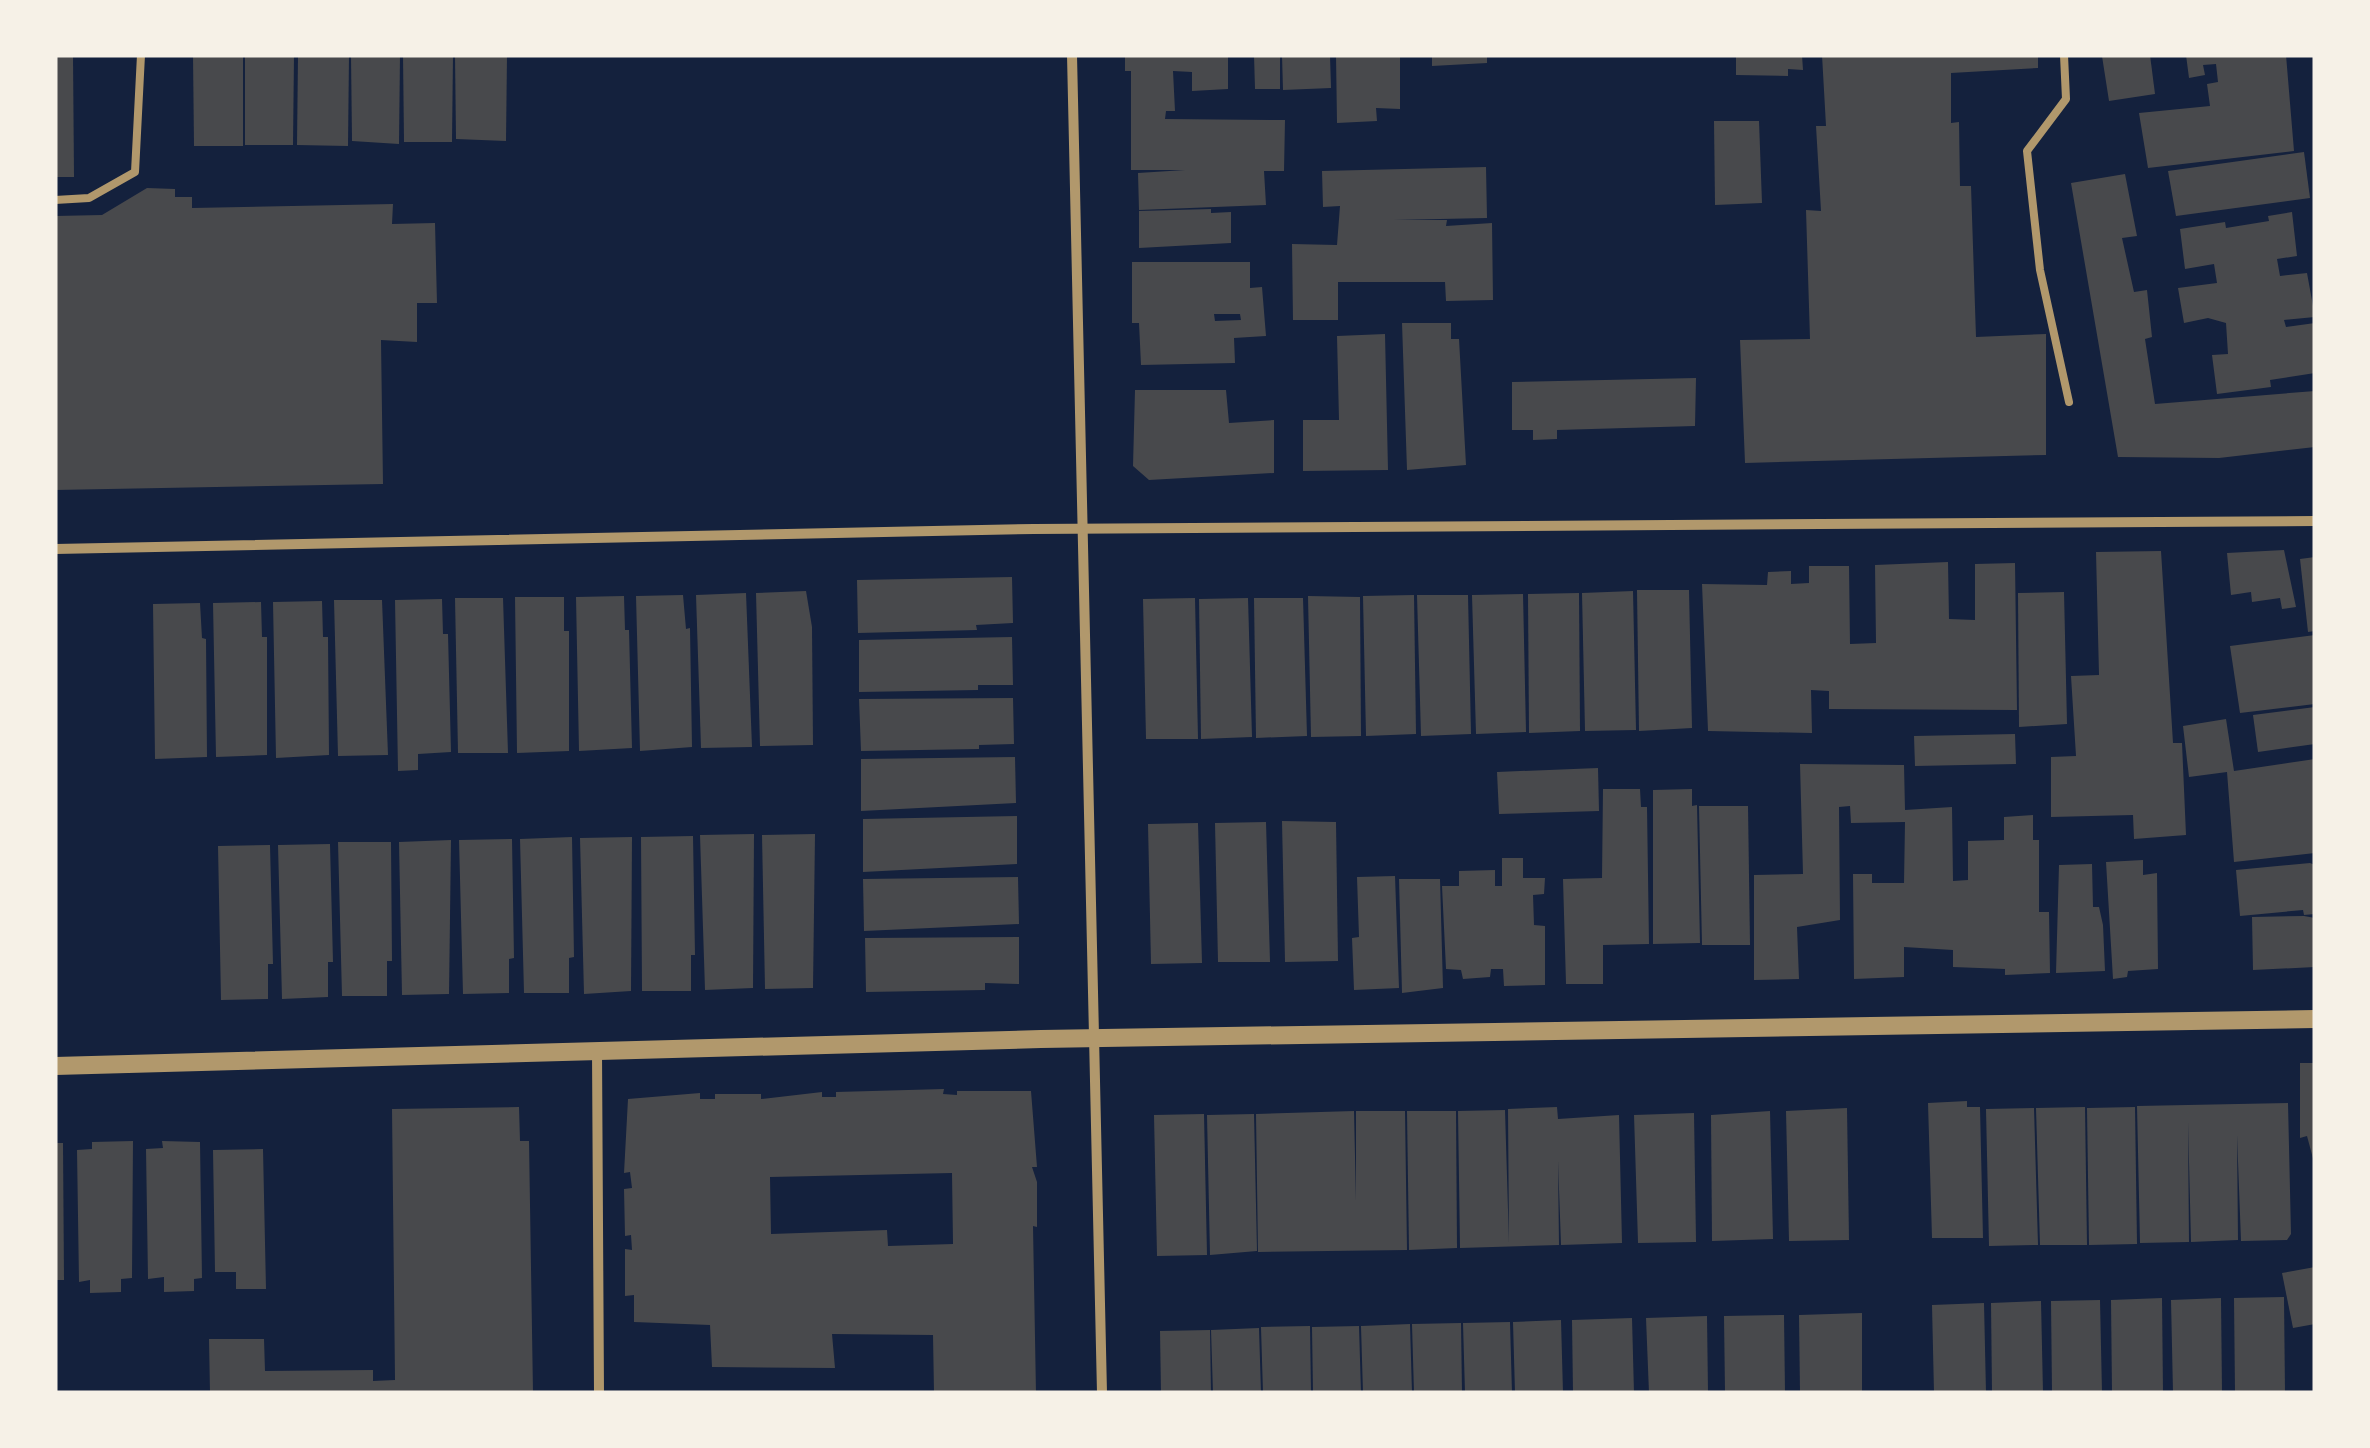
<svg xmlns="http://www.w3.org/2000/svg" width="2370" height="1448" viewBox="0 0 2370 1448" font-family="'Sofia Sans Condensed',sans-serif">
<rect width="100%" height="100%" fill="#14213d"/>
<g fill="#48494c" fill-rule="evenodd">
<path d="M55 55H73L74 177H55Z"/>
<path d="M193 55H243V146H194Z"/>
<path d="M245 55H294L293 145H245Z"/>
<path d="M298 55H349L348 146 297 145Z"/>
<path d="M351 55H400L399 144 352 141Z"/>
<path d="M403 55H453L452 142H404Z"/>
<path d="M455 55H507L506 141 456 139Z"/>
<path d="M1125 55H1228V89L1192 91V72L1173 71 1175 111H1166L1165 119 1285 120 1284 171H1264L1266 205 1139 210 1138 173 1185 170H1131V71H1125Z"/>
<path d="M1254 55H1280V89H1255Z"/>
<path d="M1282 55H1330L1331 88 1283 90Z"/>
<path d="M1336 55H1400V109L1376 108 1377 121 1337 123Z"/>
<path d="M1432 55H1487V63L1432 66Z"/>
<path d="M1736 55H1802L1803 70 1788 69V76L1736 75Z"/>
<path d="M1822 55H2038V68L1951 73V123L1959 122 1960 186H1971L1976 337 2046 334V455L1745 463 1740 340 1810 339 1806 210 1821 211 1816 126H1826Z"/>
<path d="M2150 55 2155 94 2109 101 2102 56Z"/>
<path d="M2186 55H2286L2294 151 2148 168 2139 113 2210 106 2207 84 2218 82 2216 64 2203 65 2205 75 2189 78Z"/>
<path d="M1714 121H1759L1762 203 1715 205Z"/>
<path d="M2304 152 2310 198 2176 216 2168 171Z"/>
<path d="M1486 167 1487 218 1394 220H1447L1446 226 1492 223 1493 300 1446 301 1445 282H1338V320H1293L1292 244 1337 245 1340 206 1323 207 1322 171Z"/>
<path d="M2125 174 2137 236 2122 238 2134 292 2147 290 2152 337 2145 339 2155 404 2315 391V447L2219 458 2118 457 2071 183Z"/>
<path d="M147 188 175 189V197H192V208L393 204 392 224 435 223 437 303H417V342L381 340 383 484 55 490V216L102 215Z"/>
<path d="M1211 209V213L1231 212V243L1139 248V211Z"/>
<path d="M2292 212 2297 256 2277 259 2280 276 2307 273 2315 317 2284 320 2286 327 2315 323V373L2270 380 2271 387 2217 394 2212 355 2228 354 2226 323 2208 318 2184 323 2178 288 2217 283 2214 264 2185 269 2180 229 2225 222 2226 228 2269 221 2268 216Z"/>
<path d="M1132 262H1250V288L1262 287 1266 336 1234 338 1235 363 1141 365 1139 323H1132ZM1214 314H1240L1241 320 1215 321Z"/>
<path d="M1402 323H1451V339H1459L1466 465 1407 470Z"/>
<path d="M1385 334 1388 470 1303 471V420H1339L1337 336Z"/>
<path d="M1696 378 1695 426 1557 430V439L1533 440V430H1512V382Z"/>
<path d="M1135 390H1226L1229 423 1274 420V473L1149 480 1133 466Z"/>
<path d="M2284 550 2296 607 2282 609 2280 598 2252 602 2251 592 2231 595 2227 553Z"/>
<path d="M2161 551 2173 743H2182L2186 835 2134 839 2133 815 2051 817V757L2076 756 2071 676 2099 675 2096 552Z"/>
<path d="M2315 557V631L2308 632 2300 559Z"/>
<path d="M1948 562 1949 619 1975 620V564L2015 563 2017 710 1829 709V691L1811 690 1812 733 1708 731 1702 584 1767 585 1768 572 1791 571V584L1809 583V566H1849L1850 644 1876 643 1875 565Z"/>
<path d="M1012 577 1013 623 976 625 977 630 858 633 857 580Z"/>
<path d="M1637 590H1689L1692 728 1639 731Z"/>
<path d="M806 591 812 627 813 745 760 746 756 593Z"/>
<path d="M1633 591 1636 730 1585 731 1582 593Z"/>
<path d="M2064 592 2067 724 2019 727 2018 593Z"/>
<path d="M746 593 752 747 701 748 696 595Z"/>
<path d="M1579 593 1580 731 1529 733 1528 594Z"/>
<path d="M1523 594 1526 732 1476 734 1472 595Z"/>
<path d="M683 595 686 629 690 628 692 747 640 751 636 596Z"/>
<path d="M1414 595 1416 734 1366 736 1363 596Z"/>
<path d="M1417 595H1468L1471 734 1421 736Z"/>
<path d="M624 596 625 630H629L632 748 579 751 576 597Z"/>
<path d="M1308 596 1360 597 1361 736 1311 737Z"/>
<path d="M515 597H564V631H569V751L517 753Z"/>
<path d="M455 598H503L508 753H458Z"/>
<path d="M1195 598 1198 739H1146L1143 599Z"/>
<path d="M1248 598 1252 737 1201 739 1199 599Z"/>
<path d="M1254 598H1303L1307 736 1256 738Z"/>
<path d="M442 599 443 634H448L451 752 418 754V770L398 771 395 600Z"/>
<path d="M334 600H382L388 755 338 756Z"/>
<path d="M322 601 323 637H328L329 755 276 758 273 602Z"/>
<path d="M261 602 262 637H267V755L216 757 213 603Z"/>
<path d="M200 603 202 638 206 639 207 757 155 759 153 604Z"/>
<path d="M2315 635V704L2240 713 2230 646Z"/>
<path d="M1012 637 1013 685H978V690L859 692V640Z"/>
<path d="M1013 698 1014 744 979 745V749L861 751 859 699Z"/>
<path d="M2315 707V744L2258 752 2253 715Z"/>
<path d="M2226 719 2234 771 2315 759V853L2234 862 2227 772 2189 777 2183 726Z"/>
<path d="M2015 734 2016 764 1915 766 1914 736Z"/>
<path d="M1015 757 1016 803 861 811V759Z"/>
<path d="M1800 764 1904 765 1905 810 1952 807 1953 881 1968 880V841L2004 840V817L2033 815V840H2039V912H2049L2050 973 2005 975V969L1953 967V950L1904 947V977L1854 979 1853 874H1872V883H1904L1905 822 1851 823 1850 806 1839 807 1840 920 1797 927 1799 979 1754 980V875L1803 874Z"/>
<path d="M1598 768 1599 811 1499 814 1497 772Z"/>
<path d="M1603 789H1640L1641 807H1647L1649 944 1603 945V984H1566L1563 879 1602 878Z"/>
<path d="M1692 789V806L1697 805 1700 943 1653 944V790Z"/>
<path d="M1699 806H1748L1750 945H1702Z"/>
<path d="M1017 816V864L863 872V819Z"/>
<path d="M1282 821 1336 822 1338 961 1285 962Z"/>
<path d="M1266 822 1270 962H1218L1215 823Z"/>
<path d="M1198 823 1202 963 1151 964 1148 824Z"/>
<path d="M754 834 753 988 705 990 700 835Z"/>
<path d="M815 834 813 988 765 989 762 835Z"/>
<path d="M693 836 695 955H691V991H642L641 837Z"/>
<path d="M572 837 574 957 569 958V993H524L520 839Z"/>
<path d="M632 837 631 991 584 994 580 838Z"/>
<path d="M512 839 514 958 509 959V993L463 994 459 840Z"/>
<path d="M451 840 449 994 402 995 399 842Z"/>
<path d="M338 842H391L392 961H387V996H342Z"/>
<path d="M330 844 333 962H328V997L282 999 278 845Z"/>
<path d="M270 845 273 964H268V999L221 1000 218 846Z"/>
<path d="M1502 858H1523V878H1545L1544 894 1533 895 1534 925 1545 926V985L1504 986 1503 969H1491L1490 977 1463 979 1461 970 1446 969 1442 886H1459V871L1495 870V886H1502Z"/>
<path d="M2143 860V875L2157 873 2158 969 2128 971 2127 977 2113 979 2106 862Z"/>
<path d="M2310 863 2315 865V914L2304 915 2303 910 2240 916 2236 870Z"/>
<path d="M2092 864 2093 907H2099L2103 925 2105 971 2056 973 2059 865Z"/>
<path d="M1395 876 1399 988 1354 990 1352 938 1359 937 1357 877Z"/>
<path d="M1018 877 1019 924 864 931 863 879Z"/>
<path d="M1399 879H1440L1443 988 1402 993Z"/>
<path d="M2304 916 2315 918V967L2253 970 2252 917Z"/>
<path d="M1019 937V984L985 983V990L866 992 865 938Z"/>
<path d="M2300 1063H2315V1166L2307 1136 2300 1138Z"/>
<path d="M944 1089 943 1094 957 1095V1091H1031L1037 1167H1032L1037 1182V1227L1033 1226 1036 1393H934L933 1335 832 1334 835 1368 712 1367 710 1325 634 1322V1295L625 1296V1249L632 1250 631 1235 625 1236 624 1189 632 1188 630 1172 624 1173 628 1099 700 1093V1099H715V1094H761V1099L822 1092V1097H836V1092ZM952 1173 953 1244 888 1246 887 1230 771 1234 770 1177Z"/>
<path d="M1967 1101V1107H1980L1983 1238H1932L1928 1103Z"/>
<path d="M2288 1103 2291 1234 2287 1240 2241 1241 2237 1135 2238 1240 2191 1242 2188 1122 2189 1242 2140 1243 2137 1106Z"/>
<path d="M519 1107 520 1141H529L533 1393H210L209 1339H264L265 1371 373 1370V1381L395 1380 392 1109Z"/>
<path d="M1557 1107 1558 1119 1619 1115 1622 1243 1561 1245 1558 1161 1559 1245 1460 1248 1458 1111 1505 1110 1509 1243 1508 1109Z"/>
<path d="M2085 1107 2087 1245H2040L2036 1108Z"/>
<path d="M2135 1107 2137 1244 2089 1245 2087 1108Z"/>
<path d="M1847 1108 1849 1240 1789 1241 1786 1111Z"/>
<path d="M2034 1108 2038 1245 1989 1246 1986 1109Z"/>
<path d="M1354 1111 1356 1201V1111H1405L1407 1250 1258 1252 1256 1114Z"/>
<path d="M1407 1111H1456L1457 1248 1409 1250Z"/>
<path d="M1770 1111 1773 1239 1712 1241 1711 1115Z"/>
<path d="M1694 1113 1696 1242 1638 1243 1634 1115Z"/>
<path d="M1204 1114 1207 1255 1157 1256 1154 1115Z"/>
<path d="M1254 1114 1257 1251 1210 1255 1207 1115Z"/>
<path d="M133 1141 132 1278 121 1279V1292L90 1293V1280L79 1282 77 1150 92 1149V1142Z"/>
<path d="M162 1141 200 1142 202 1278 194 1279V1291L164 1292V1277L148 1279 146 1149 163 1148Z"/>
<path d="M55 1143H63L64 1280H55Z"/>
<path d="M263 1149 266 1289H236V1272H215L213 1150Z"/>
<path d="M2315 1267V1324L2293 1328 2282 1273Z"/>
<path d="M2284 1297 2285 1393H2235L2234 1298Z"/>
<path d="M2162 1298 2163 1393H2112L2111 1300Z"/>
<path d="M2221 1298 2222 1393H2173L2171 1300Z"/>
<path d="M2100 1300 2102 1393H2052L2051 1301Z"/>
<path d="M2041 1301 2043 1393H1992L1991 1303Z"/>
<path d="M1984 1303 1986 1393H1934L1932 1305Z"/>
<path d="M1862 1313V1393H1800L1799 1315Z"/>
<path d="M1784 1315 1785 1393H1725L1724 1316Z"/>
<path d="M1707 1316 1708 1393H1649L1646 1318Z"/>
<path d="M1632 1318 1634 1393H1573L1572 1320Z"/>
<path d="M1561 1320 1563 1393H1515L1513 1322Z"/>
<path d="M1510 1322 1512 1393H1465L1463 1323Z"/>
<path d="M1461 1323 1462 1393H1414L1412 1324Z"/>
<path d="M1410 1324 1412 1393H1363L1361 1326Z"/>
<path d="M1310 1326 1311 1393H1263L1261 1327Z"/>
<path d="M1359 1326 1361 1393H1313L1312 1327Z"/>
<path d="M1259 1328 1261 1393H1213L1211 1330Z"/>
<path d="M1210 1330 1211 1393H1161L1160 1331Z"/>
</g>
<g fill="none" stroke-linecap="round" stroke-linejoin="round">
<g stroke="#b1986c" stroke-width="8">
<path d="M2064 55 2066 99 2027 151 2040 270 2069 402"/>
<path d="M55 200 89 198 135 172 141 55"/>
</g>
<g stroke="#b1986c" stroke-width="10">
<path d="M1072 55 1102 1393"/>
<path d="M55 549 1034 529 2315 521"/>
<path d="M597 1051 599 1393"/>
</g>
<path stroke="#b1986c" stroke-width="18" d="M55 1066 1041 1039 2315 1019"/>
</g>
<rect width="2370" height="1448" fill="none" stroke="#f6f1e7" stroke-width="115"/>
</svg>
